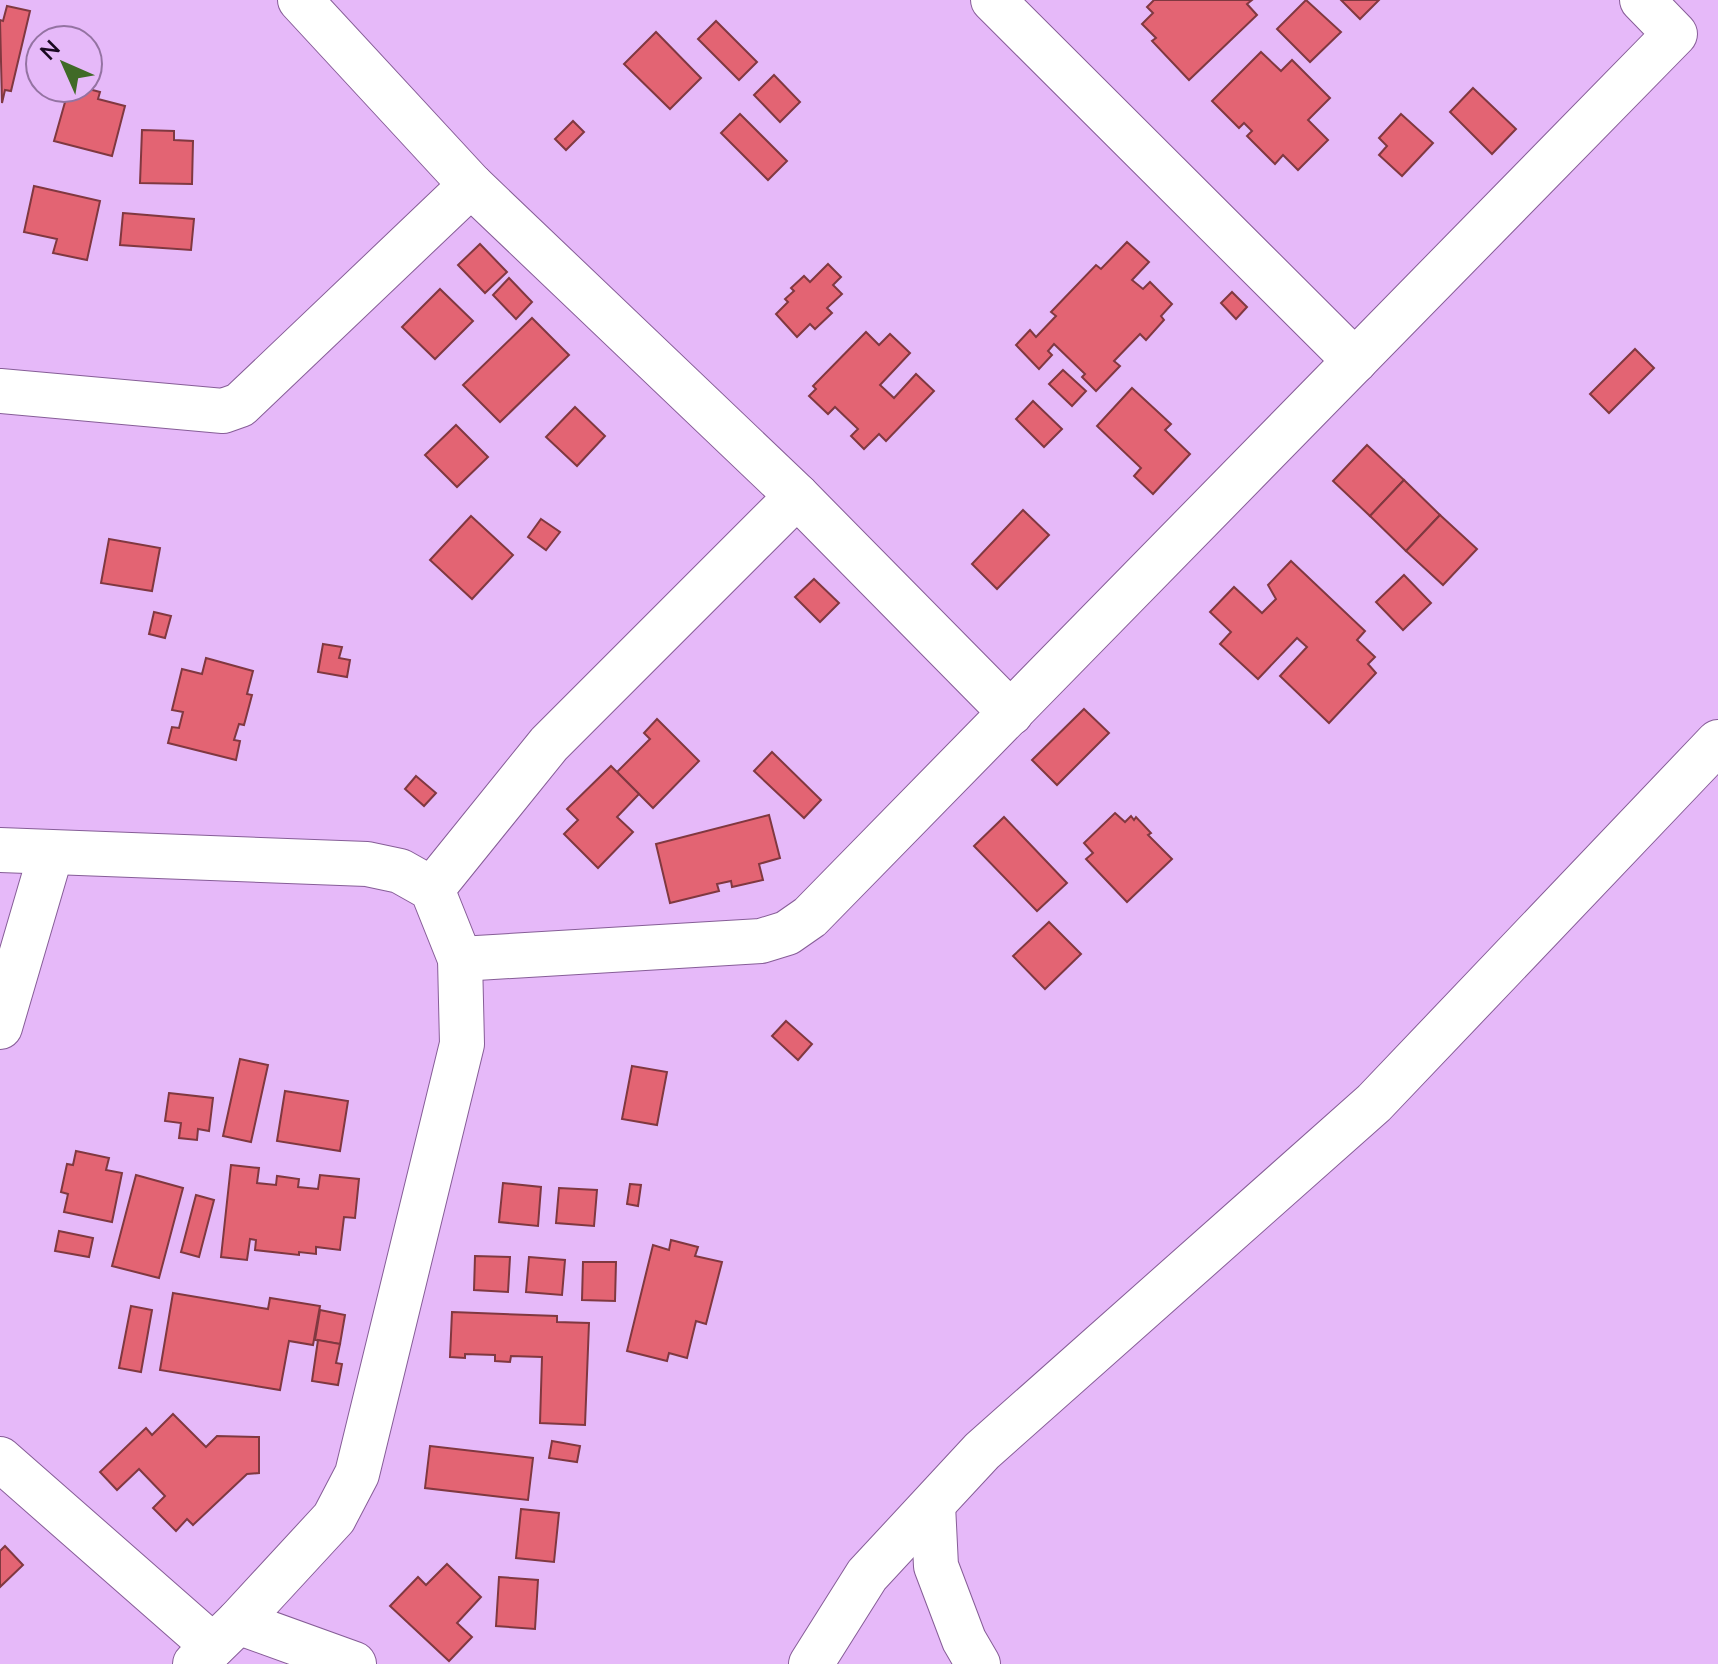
<svg xmlns="http://www.w3.org/2000/svg" width="1718" height="1664" viewBox="0 0 1718 1664" font-family="Lato,sans-serif">
<rect width="100%" height="100%" fill="#e6b9f9"/>
<g fill="#e36473" stroke="#803840" stroke-width="2">
<path d="M1154 0H1252L1247 4 1257 15 1189 80 1152 41 1156 38 1142 24 1153 13 1147 7Z"/>
<path d="M1306 0 1341 32 1310 62 1277 29Z"/>
<path d="M1341 0H1379L1360 19Z"/>
<path d="M7 6 30 11 11 91 5 90 2 103 0 20 3 21Z"/>
<path d="M716 21 757 62 739 80 698 39Z"/>
<path d="M656 32 701 78 670 109 624 64Z"/>
<path d="M1261 52 1281 71 1292 60 1330 98 1308 120 1328 140 1298 170 1283 155 1275 164 1247 136 1252 131 1244 123 1239 128 1212 101Z"/>
<path d="M774 75 800 102 780 122 754 95Z"/>
<path d="M69 88H85L100 92 98 99 125 106 112 156 54 141Z"/>
<path d="M1473 88 1516 129 1492 154 1450 112Z"/>
<path d="M740 114 787 161 768 180 721 133Z"/>
<path d="M1401 114 1433 143 1402 176 1379 155 1387 146 1379 138Z"/>
<path d="M573 121 584 132 566 150 555 139Z"/>
<path d="M142 130 174 131V140L193 141 192 184 140 183Z"/>
<path d="M34 186 100 201 87 260 53 253 57 239 24 232Z"/>
<path d="M123 213 194 219 191 250 120 245Z"/>
<path d="M1127 242 1149 262 1132 280 1143 289 1150 282 1172 304 1161 316 1164 320 1146 340 1140 334 1114 361 1120 366 1096 391 1082 377 1085 374 1054 344 1048 351 1052 355 1039 369 1016 345 1030 330 1036 337 1056 316 1051 312 1096 265 1101 269Z"/>
<path d="M480 244 507 272 485 293 458 265Z"/>
<path d="M828 264 841 277 833 285 842 294 827 308 832 313 815 329 810 324 797 337 776 314 788 302 785 299 794 291 791 288 804 276 810 282Z"/>
<path d="M509 278 532 302 516 319 493 295Z"/>
<path d="M440 289 473 321 435 359 402 327Z"/>
<path d="M1232 292 1247 307 1236 319 1221 303Z"/>
<path d="M532 318 569 355 500 422 463 385Z"/>
<path d="M866 332 879 345 890 334 910 353 880 385 894 398 916 374 934 391 886 441 879 434 864 449 851 436 858 429 835 407 828 414 809 396 816 389 813 386Z"/>
<path d="M1635 349 1654 368 1609 413 1590 394Z"/>
<path d="M1063 370 1086 391 1072 406 1049 384Z"/>
<path d="M1132 388 1171 424 1165 430 1190 454 1153 494 1134 476 1141 468 1097 426Z"/>
<path d="M1033 401 1062 429 1044 447 1016 419Z"/>
<path d="M575 407 605 436 577 466 546 437Z"/>
<path d="M456 425 488 457 457 487 425 455Z"/>
<path d="M1367 445 1404 480 1370 516 1333 481Z"/>
<path d="M1404 480 1440 515 1406 551 1370 516Z"/>
<path d="M1023 510 1049 535 997 589 972 564Z"/>
<path d="M1440 515 1477 549 1443 585 1406 551Z"/>
<path d="M471 516 513 555 472 599 430 560Z"/>
<path d="M541 519 560 532 546 550 528 537Z"/>
<path d="M109 539 160 548 152 591 101 583Z"/>
<path d="M1291 561 1365 631 1357 640 1375 657 1368 664 1376 673 1329 723 1280 676 1307 647 1297 638 1258 679 1220 644 1231 632 1210 612 1234 587 1262 613 1276 599 1268 585Z"/>
<path d="M1404 575 1431 603 1403 630 1376 602Z"/>
<path d="M814 579 839 603 820 622 795 597Z"/>
<path d="M154 612 171 616 165 638 149 634Z"/>
<path d="M323 644 342 647 339 658 350 660 347 677 318 672Z"/>
<path d="M206 658 253 671 247 694 252 695 244 725 239 724 234 740 240 741 236 760 168 743 172 727 179 728 183 712 172 710 182 669 202 674Z"/>
<path d="M1084 709 1109 733 1057 785 1032 760Z"/>
<path d="M657 719 699 761 653 808 617 772 650 739 644 733Z"/>
<path d="M772 752 821 800 804 818 754 771Z"/>
<path d="M611 766 639 794 617 817 633 832 598 868 564 834 578 820 567 809Z"/>
<path d="M416 776 436 793 424 806 405 789Z"/>
<path d="M1115 813 1125 822 1131 816 1134 820 1136 817 1151 833 1148 835 1172 859 1127 902 1086 859 1093 853 1084 843Z"/>
<path d="M769 815 780 858 759 864 763 880 732 887 731 881 717 884 719 891 670 903 656 844Z"/>
<path d="M1004 817 1067 883 1037 911 974 846Z"/>
<path d="M1049 922 1081 954 1045 989 1013 956Z"/>
<path d="M786 1021 812 1044 798 1060 772 1036Z"/>
<path d="M240 1059 268 1065 251 1142 223 1136Z"/>
<path d="M632 1066 667 1072 657 1125 622 1119Z"/>
<path d="M285 1091 348 1101 340 1151 277 1141Z"/>
<path d="M169 1093 213 1098 209 1131 198 1129 197 1140 179 1138 181 1123 165 1121Z"/>
<path d="M76 1151 109 1158 106 1170 122 1173 112 1222 64 1212 68 1194 61 1192 67 1164 73 1165Z"/>
<path d="M231 1165 259 1168 257 1183 276 1185 277 1176 299 1179 298 1187 318 1189 320 1175 359 1179 355 1218 344 1217 340 1250 316 1247V1254L299 1252V1255L255 1250 256 1240 250 1239 247 1260 221 1257Z"/>
<path d="M136 1175 183 1188 159 1278 112 1266Z"/>
<path d="M503 1183 541 1187 538 1226 499 1222Z"/>
<path d="M630 1184 641 1185 638 1206 627 1204Z"/>
<path d="M559 1188 597 1190 594 1226 556 1223Z"/>
<path d="M196 1195 214 1200 199 1257 181 1252Z"/>
<path d="M59 1231 93 1238 89 1257 55 1251Z"/>
<path d="M671 1240 698 1247 695 1256 722 1262 706 1324 696 1321 687 1358 669 1353 667 1361 627 1351 653 1245 669 1250Z"/>
<path d="M475 1256 510 1257 508 1292 474 1290Z"/>
<path d="M529 1257 565 1260 562 1295 526 1292Z"/>
<path d="M583 1262H616L615 1301 582 1300Z"/>
<path d="M173 1293 268 1309 270 1298 320 1306 313 1345 289 1341 280 1390 160 1370Z"/>
<path d="M131 1306 152 1310 141 1372 119 1368Z"/>
<path d="M320 1310 345 1315 340 1344 315 1340Z"/>
<path d="M452 1312 557 1316V1322L589 1323 585 1425 540 1423 542 1357 511 1356 510 1362 495 1361V1355L465 1354V1358L450 1357Z"/>
<path d="M318 1340 340 1344 336 1363 342 1364 338 1385 312 1381Z"/>
<path d="M173 1414 206 1447 217 1436 259 1437V1473L247 1474 193 1525 187 1519 176 1531 153 1508 165 1496 139 1469 117 1490 100 1472 146 1428 152 1435Z"/>
<path d="M552 1441 580 1446 577 1462 549 1458Z"/>
<path d="M430 1446 533 1458 528 1500 425 1488Z"/>
<path d="M521 1509 559 1513 554 1562 516 1558Z"/>
<path d="M5 1546 23 1565 0 1587V1551Z"/>
<path d="M447 1564 481 1597 457 1623 472 1637 449 1661 390 1606 418 1577 426 1585Z"/>
<path d="M499 1577 538 1580 535 1629 496 1626Z"/>
</g>
<g fill="none" stroke-linecap="round" stroke-linejoin="round">
<defs>
<g id="minor">
<path d="M300 0 471 185 797 496 1011 713"/>
<path d="M993 0 1355 361"/>
<path d="M0 391 223 411 240 405 471 185"/>
<path d="M0 850 367 864 400 871 432 889 460 959 462 1044 357 1474 334 1518 238 1622 195 1664"/>
<path d="M432 889 549 744 797 496"/>
<path d="M460 959 761 941 787 933 810 917 1675 34 1642 0"/>
<path d="M0 1027 51 853"/>
<path d="M0 1459 213 1646"/>
<path d="M933 1505 936 1566 964 1640 978 1664"/>
<path d="M238 1622 354 1664"/>
<path d="M811 1664 867 1575 982 1451 1374 1103 1718 742"/>
</g>
</defs>
<use href="#minor" stroke="#865d97" stroke-width="46"/>
<use href="#minor" stroke="#fff" stroke-width="44"/>
</g>
<g transform="translate(64 64) rotate(315)"><circle r="38" fill="#e6b9f9" stroke="#9473a2" stroke-width="2"/>
<path d="M0-6L14 30L0 20L-14 30Z" fill="#406a27"/>
<text y="-12" font-size="22" font-weight="bold" text-anchor="middle" fill="#190920">N</text>
</g>
</svg>
